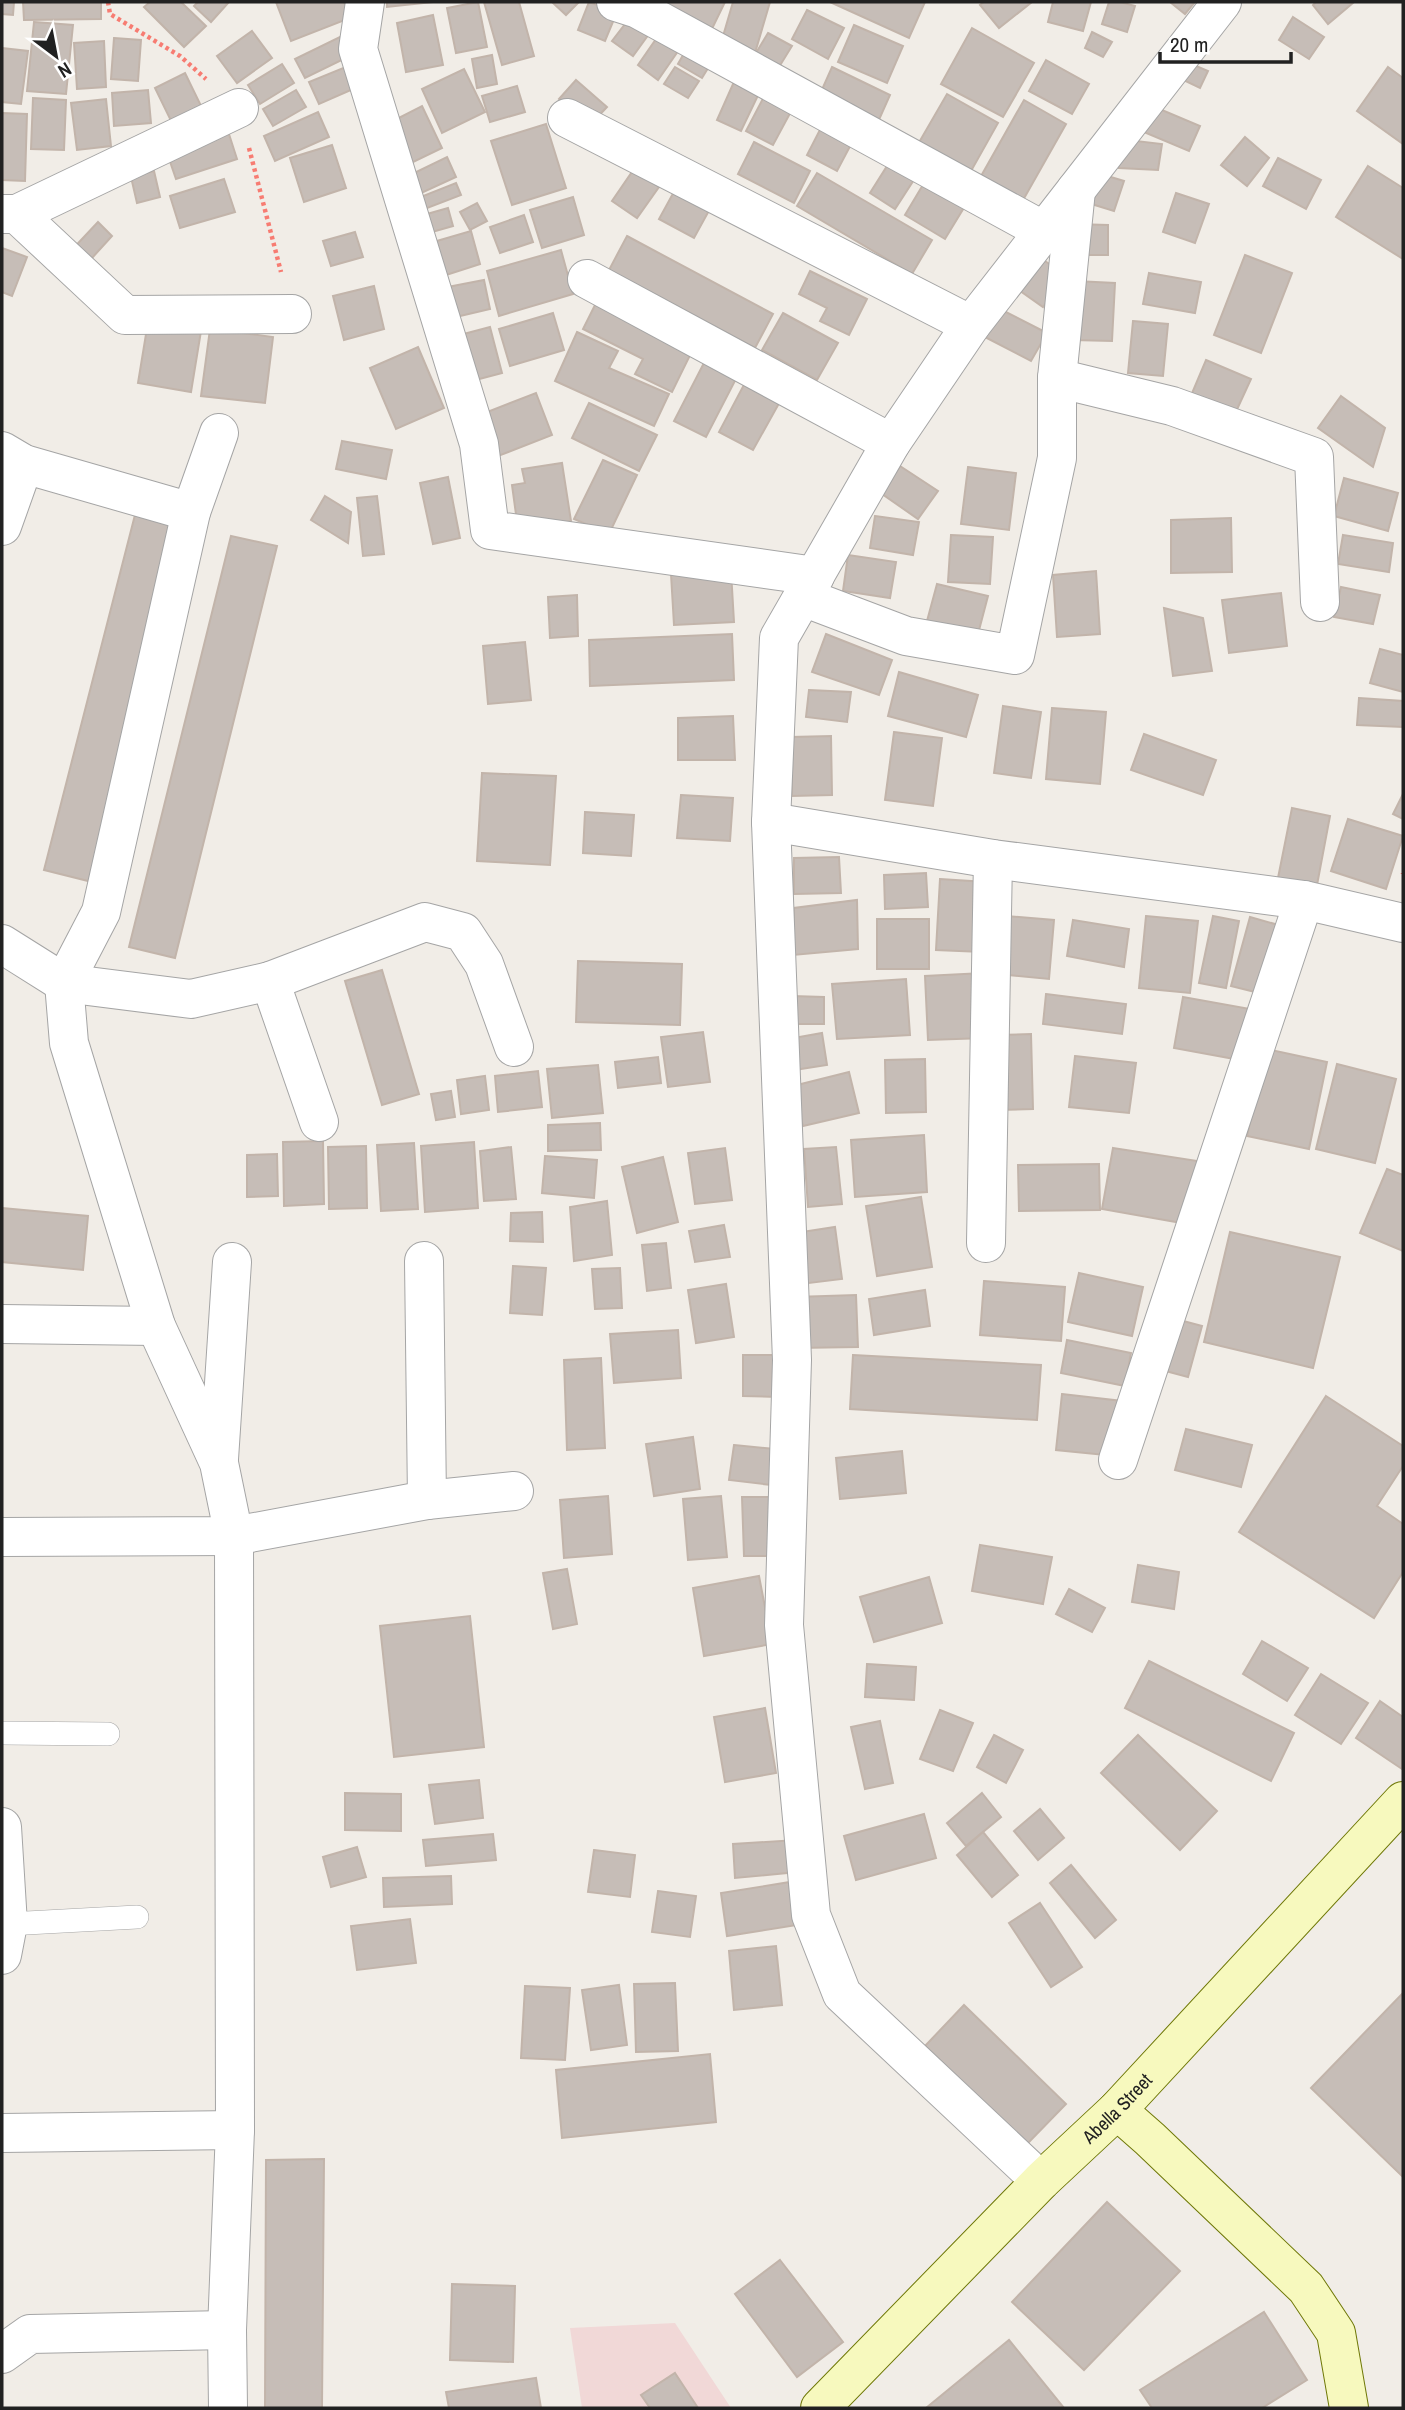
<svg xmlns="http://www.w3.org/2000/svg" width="1405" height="2410" viewBox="0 0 1405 2410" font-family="'Archivo Narrow',sans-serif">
<rect width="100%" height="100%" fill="#f1ede7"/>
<path fill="#f1d8d7" d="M675 2323 731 2408H582L570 2328Z"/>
<g fill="#c6bdb7" stroke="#c2b4aa" stroke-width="2">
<path d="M2 2H14L13 15 2 14Z"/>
<path d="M23 2H101V19L24 20Z"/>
<path d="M150 2H181L206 26 184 47 144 7Z"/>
<path d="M198 2H229L211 22 194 6Z"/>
<path d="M276 2H344L350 18 291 41Z"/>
<path d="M387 2H433L387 7Z"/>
<path d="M478 2 487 47 456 53 447 8Z"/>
<path d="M484 2H519L534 56 502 65Z"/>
<path d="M552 2H579L566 15Z"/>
<path d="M589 2 617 12 605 41 578 30Z"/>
<path d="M666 2H725L709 35 661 13Z"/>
<path d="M733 2H770L755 53 721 43Z"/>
<path d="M830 2H925L909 38Z"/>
<path d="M984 2H1032L999 28 980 5Z"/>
<path d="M1053 2H1091L1083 31 1048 22Z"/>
<path d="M1109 2H1120L1135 6 1127 32 1102 24Z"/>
<path d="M1170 2H1195L1185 14Z"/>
<path d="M1316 2H1352L1353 3 1328 24 1313 5Z"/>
<path d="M807 10 844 28 828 59 792 39Z"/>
<path d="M433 15 443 65 406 72 397 23Z"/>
<path d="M1293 17 1324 37 1309 59 1279 40Z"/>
<path d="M629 19 649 34 633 56 612 41Z"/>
<path d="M34 22 73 25 66 94 27 91Z"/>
<path d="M854 25 903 46 887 83 838 62Z"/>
<path d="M972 28 1034 63 1003 117 941 84Z"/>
<path d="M663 29 683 44 658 80 638 65Z"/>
<path d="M252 31 272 58 237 83 217 56Z"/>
<path d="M1092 32 1112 42 1103 57 1085 48Z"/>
<path d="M348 33 358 52 305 78 295 59Z"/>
<path d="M768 33 792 46 776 72 753 58Z"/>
<path d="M114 38 141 40 138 81 111 79Z"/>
<path d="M104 41 106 87 77 89 74 43Z"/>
<path d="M691 41 716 55 702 78 678 64Z"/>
<path d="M2 48 28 51 21 104 2 102Z"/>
<path d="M492 55 497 84 477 88 472 59Z"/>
<path d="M1046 60 1089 84 1072 114 1029 91Z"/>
<path d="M1182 60 1208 71 1200 88 1175 76Z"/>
<path d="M358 62 367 83 319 104 309 82Z"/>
<path d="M282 64 294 83 260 104 248 85Z"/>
<path d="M675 67 699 81 688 98 664 84Z"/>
<path d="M832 67 890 95 878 122 820 94Z"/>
<path d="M1388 67 1403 78V144L1357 111Z"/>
<path d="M464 69 485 112 442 133 422 89Z"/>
<path d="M185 73 204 112 174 127 155 88Z"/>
<path d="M737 75 762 87 741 131 717 120Z"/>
<path d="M576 80 607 107 589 126 559 99Z"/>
<path d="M517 86 525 112 490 122 482 96Z"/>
<path d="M148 90 151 123 114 126 112 93Z"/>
<path d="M296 90 306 107 273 126 263 109Z"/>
<path d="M767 91 794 106 773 145 746 131Z"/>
<path d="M947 94 998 123 966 180 914 151Z"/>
<path d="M33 98 66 100 64 150 31 149Z"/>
<path d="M106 99 111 146 77 150 71 103Z"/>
<path d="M1024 100 1066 124 1022 202 980 178Z"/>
<path d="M1150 105 1200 126 1189 151 1139 130Z"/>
<path d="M422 106 442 148 405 166 385 125Z"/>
<path d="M318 112 329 137 275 161 264 136Z"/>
<path d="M2 113 27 114 25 181 2 180Z"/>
<path d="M825 120 856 135 837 171 807 155Z"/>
<path d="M546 124 566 188 512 205 491 141Z"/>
<path d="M228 131 237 159 176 179 166 150Z"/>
<path d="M1245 137 1269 158 1247 186 1221 165Z"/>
<path d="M1119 139 1162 144 1158 170 1119 168Z"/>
<path d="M754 142 810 171 794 203 738 174Z"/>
<path d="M332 145 346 188 304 202 290 158Z"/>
<path d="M894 155 919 172 895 209 870 193Z"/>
<path d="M447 157 456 177 417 195 408 176Z"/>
<path d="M1278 158 1321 180 1306 209 1263 186Z"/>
<path d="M1368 166 1403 188V259L1336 217Z"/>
<path d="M634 169 659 187 637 218 612 201Z"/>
<path d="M154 171 160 197 137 203 131 177Z"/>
<path d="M1094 172 1124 181 1114 211 1085 202Z"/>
<path d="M817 173 932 240 912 274 797 206Z"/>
<path d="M927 178 968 201 945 239 905 215Z"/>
<path d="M224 179 235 212 180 228 170 196Z"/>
<path d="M456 183 461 195 422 210 418 198Z"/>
<path d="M676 188 711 207 694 238 659 219Z"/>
<path d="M1176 193 1209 204 1195 243 1163 232Z"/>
<path d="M573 197 584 235 542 248 530 210Z"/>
<path d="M477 203 487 221 470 230 460 212Z"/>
<path d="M448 208 453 226 425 234 420 216Z"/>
<path d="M524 215 533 242 500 253 490 227Z"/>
<path d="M98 222 112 236 82 269 67 255Z"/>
<path d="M1074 224 1108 225V255H1074Z"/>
<path d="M471 231 480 264 440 277 430 243Z"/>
<path d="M355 232 363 257 331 266 323 241Z"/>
<path d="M627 236 773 314 755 348 609 270Z"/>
<path d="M2 248 27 257 12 296 2 292Z"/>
<path d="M561 250 573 294 499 316 487 271Z"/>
<path d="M1245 255 1292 273 1261 353 1214 335Z"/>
<path d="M1038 256 1066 276 1043 307 1016 288Z"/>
<path d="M810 271 867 299 849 335 820 321 827 308 799 294Z"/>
<path d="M1149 273 1201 282 1195 313 1143 304Z"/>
<path d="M484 280 490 309 443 320 437 289Z"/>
<path d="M1075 281 1115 283 1112 341 1073 340Z"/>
<path d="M374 286 384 329 344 340 333 296Z"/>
<path d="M599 297 696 343 672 392 635 374 643 359 583 329Z"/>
<path d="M996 307 1047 333 1031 361 981 335Z"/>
<path d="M553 313 564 350 510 366 499 329Z"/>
<path d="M783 313 838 343 817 380 762 350Z"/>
<path d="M1133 321 1168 324 1163 376 1128 373Z"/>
<path d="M148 322 201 331 191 392 138 383Z"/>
<path d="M490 327 502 373 468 382 456 336Z"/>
<path d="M210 329 273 337 265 403 201 396Z"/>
<path d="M577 332 618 351 609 368 669 394 654 426 555 381Z"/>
<path d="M418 347 444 408 396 429 370 368Z"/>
<path d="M707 357 739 373 706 437 674 421Z"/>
<path d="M1206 360 1251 379 1234 416 1190 398Z"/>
<path d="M747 379 782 398 753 450 719 432Z"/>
<path d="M536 393 552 435 498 456 482 414Z"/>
<path d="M1341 396 1385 428 1373 467 1318 428Z"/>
<path d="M589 403 657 435 639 471 572 438Z"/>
<path d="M342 441 392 450 386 479 336 469Z"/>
<path d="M603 460 637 475 609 534 574 519Z"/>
<path d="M562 463 571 521 518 529 512 485 525 483 522 469Z"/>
<path d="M900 466 938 491 918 519 882 494Z"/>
<path d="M968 467 1016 473 1009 530 961 524Z"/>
<path d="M448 477 460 538 433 544 420 483Z"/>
<path d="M1344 478 1398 493 1388 531 1334 516Z"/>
<path d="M325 496 351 512 348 543 311 520Z"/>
<path d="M377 496 384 554 363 556 357 498Z"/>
<path d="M136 511 184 523 92 882 44 870Z"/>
<path d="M875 516 919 522 913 555 870 548Z"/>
<path d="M1231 518 1232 572 1171 573V520Z"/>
<path d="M951 535 993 537 990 584 948 582Z"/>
<path d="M1343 535 1393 543 1389 572 1338 564Z"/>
<path d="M231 536 277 546 175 958 129 947Z"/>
<path d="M848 555 896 562 890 598 843 591Z"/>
<path d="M731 571 734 622 674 625 671 574Z"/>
<path d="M1096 571 1100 634 1057 637 1053 575Z"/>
<path d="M937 584 988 596 978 634 927 621Z"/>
<path d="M1341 587 1380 595 1373 624 1334 617Z"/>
<path d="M1281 593 1287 646 1229 653 1222 600Z"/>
<path d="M577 595 578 636 550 638 548 597Z"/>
<path d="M1164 608 1203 618 1212 671 1173 676Z"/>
<path d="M732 634 734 680 590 686 589 640Z"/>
<path d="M826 634 892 660 879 695 812 672Z"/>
<path d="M525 642 531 700 488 704 483 646Z"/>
<path d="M1380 649 1403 655V692L1370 683Z"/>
<path d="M899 672 978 695 966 737 888 716Z"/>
<path d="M809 690 851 692 847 722 806 717Z"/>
<path d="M1359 698 1403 701V727L1357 725Z"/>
<path d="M1003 706 1041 712 1031 778 994 773Z"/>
<path d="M1052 708 1106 712 1100 784 1046 779Z"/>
<path d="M733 716 735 760H678V718Z"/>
<path d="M894 732 942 738 933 806 885 800Z"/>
<path d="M1144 734 1216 760 1203 795 1131 770Z"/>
<path d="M831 736 832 795 792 796 791 737Z"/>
<path d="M482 773 556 776 550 865 477 861Z"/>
<path d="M1403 794V819L1393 814Z"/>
<path d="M681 795 733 798 730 841 677 838Z"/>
<path d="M1292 808 1330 816 1317 885 1278 878Z"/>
<path d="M585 812 634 815 631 856 583 853Z"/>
<path d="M1348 819 1403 836 1386 889 1331 871Z"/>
<path d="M839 857 841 893 794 894V858Z"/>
<path d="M926 873 928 907 885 909 884 875Z"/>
<path d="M940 879 986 882 982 952 936 950Z"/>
<path d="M857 900 858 949 793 955 794 908Z"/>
<path d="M1006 916 1054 920 1049 979 999 974Z"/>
<path d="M1146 916 1198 921 1190 993 1139 988Z"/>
<path d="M1213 916 1239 921 1226 988 1199 983Z"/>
<path d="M1250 917 1289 928 1271 996 1231 986Z"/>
<rect x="877" y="919" width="52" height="50"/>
<path d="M1073 920 1129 929 1124 967 1067 956Z"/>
<path d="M578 961 682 964 680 1025 576 1022Z"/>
<path d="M382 970 419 1094 382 1105 345 981Z"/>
<path d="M983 973 985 1038 928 1040 925 976Z"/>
<path d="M906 979 910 1035 837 1039 832 984Z"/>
<path d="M1046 994 1126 1004 1122 1034 1043 1024Z"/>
<path d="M792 996 824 997V1024H792Z"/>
<path d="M1183 997 1250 1009 1240 1060 1174 1048Z"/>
<path d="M703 1032 710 1082 668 1087 661 1037Z"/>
<path d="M822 1033 827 1065 794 1070 788 1039Z"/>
<path d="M1031 1034 1033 1109 999 1110 997 1035Z"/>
<path d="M1266 1049 1327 1062 1309 1149 1247 1136Z"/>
<path d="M1075 1056 1136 1063 1129 1113 1069 1107Z"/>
<path d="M658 1057 661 1083 618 1088 615 1062Z"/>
<path d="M925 1059 926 1112 886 1113 885 1060Z"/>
<path d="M1337 1064 1396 1079 1375 1163 1316 1149Z"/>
<path d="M598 1065 603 1113 552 1118 547 1069Z"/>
<path d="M538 1071 542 1107 498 1112 495 1076Z"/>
<path d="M849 1072 859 1113 803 1126 793 1086Z"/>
<path d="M485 1076 489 1110 461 1114 457 1080Z"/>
<path d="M451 1091 455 1117 436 1120 431 1094Z"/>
<path d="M600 1123 601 1150 548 1151V1125Z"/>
<path d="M924 1135 927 1192 855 1197 851 1140Z"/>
<path d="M323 1141 324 1204 284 1206 283 1142Z"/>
<path d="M474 1142 478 1208 425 1212 421 1146Z"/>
<path d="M414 1143 418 1209 381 1211 377 1145Z"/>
<path d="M366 1146 367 1208 329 1209 328 1147Z"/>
<path d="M511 1147 516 1199 484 1201 480 1151Z"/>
<path d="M836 1147 842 1204 808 1207 804 1149Z"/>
<path d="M725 1148 732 1200 695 1204 688 1153Z"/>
<path d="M1113 1148 1204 1162 1193 1225 1102 1209Z"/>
<path d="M277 1154 278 1196 247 1197V1155Z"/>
<path d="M545 1156 597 1160 594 1198 542 1193Z"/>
<path d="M663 1157 678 1222 637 1233 622 1167Z"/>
<path d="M1099 1164 1100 1210 1019 1211 1018 1165Z"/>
<path d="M1387 1169 1403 1175V1251L1360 1233Z"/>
<path d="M921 1197 932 1267 877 1276 866 1206Z"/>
<path d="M607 1201 612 1255 574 1261 570 1207Z"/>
<path d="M2 1208 88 1216 83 1270 2 1262Z"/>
<path d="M542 1212 543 1242 510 1241 511 1213Z"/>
<path d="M724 1225 730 1257 695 1262 689 1231Z"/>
<path d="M835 1227 842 1279 801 1284 795 1233Z"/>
<path d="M1230 1232 1340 1257 1313 1368 1204 1342Z"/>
<path d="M666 1243 671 1288 647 1291 642 1245Z"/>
<path d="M513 1266 546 1268 542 1315 510 1313Z"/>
<path d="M620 1268 622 1308 595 1309 592 1269Z"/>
<path d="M1079 1273 1143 1287 1132 1336 1068 1322Z"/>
<path d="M984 1281 1065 1287 1061 1341 980 1335Z"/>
<path d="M726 1284 734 1337 696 1343 688 1290Z"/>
<path d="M925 1290 930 1326 874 1335 869 1299Z"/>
<path d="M856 1295 858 1347 796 1348 795 1297Z"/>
<path d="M1172 1318 1202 1326 1188 1377 1158 1369Z"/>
<path d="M678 1330 681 1378 614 1383 610 1334Z"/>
<path d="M1067 1340 1131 1353 1125 1386 1061 1373Z"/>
<path d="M743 1355H779L778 1397 743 1396Z"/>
<path d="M853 1355 1041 1365 1037 1420 850 1409Z"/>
<path d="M601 1358 605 1448 567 1450 564 1360Z"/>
<path d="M1062 1394 1122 1401 1115 1456 1056 1450Z"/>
<path d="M1326 1396 1403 1446V1466L1377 1506 1403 1524V1572L1374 1618 1239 1532Z"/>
<path d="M1186 1429 1252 1445 1241 1487 1175 1470Z"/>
<path d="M693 1437 700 1489 654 1496 646 1444Z"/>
<path d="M734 1445 785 1450 780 1486 729 1480Z"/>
<path d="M902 1451 906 1493 840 1499 836 1458Z"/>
<path d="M608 1496 612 1554 564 1558 560 1500Z"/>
<path d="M721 1496 727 1557 688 1560 683 1499Z"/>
<path d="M742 1497H784V1556H744Z"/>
<path d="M980 1545 1052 1557 1043 1604 972 1591Z"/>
<path d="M1138 1565 1179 1572 1174 1609 1132 1602Z"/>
<path d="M567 1569 577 1624 553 1629 543 1573Z"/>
<path d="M759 1576 772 1644 704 1656 693 1588Z"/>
<path d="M929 1577 942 1623 874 1642 860 1597Z"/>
<path d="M1069 1589 1105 1608 1092 1632 1056 1614Z"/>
<path d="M470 1616 484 1747 394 1757 380 1626Z"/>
<path d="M1262 1641 1308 1668 1287 1701 1243 1674Z"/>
<path d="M1149 1661 1294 1733 1271 1781 1125 1708Z"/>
<path d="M867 1664 916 1667 914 1700 865 1697Z"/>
<path d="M1321 1674 1368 1703 1341 1744 1295 1715Z"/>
<path d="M1380 1701 1403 1717 1402 1769 1356 1738Z"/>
<path d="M765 1708 776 1773 725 1782 714 1717Z"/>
<path d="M940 1710 973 1723 953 1771 920 1759Z"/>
<path d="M880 1721 893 1783 865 1789 851 1727Z"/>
<path d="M994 1735 1023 1750 1006 1783 977 1767Z"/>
<path d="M1138 1735 1217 1811 1180 1850 1101 1773Z"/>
<path d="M479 1780 483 1818 435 1824 429 1785Z"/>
<path d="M345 1793 401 1794V1831L345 1830Z"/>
<path d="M982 1793 1001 1817 966 1846 947 1823Z"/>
<path d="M1040 1809 1064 1838 1038 1860 1014 1831Z"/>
<path d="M924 1814 936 1858 856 1880 844 1836Z"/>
<path d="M983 1832 1018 1875 992 1897 957 1855Z"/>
<path d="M493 1834 496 1860 426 1866 423 1840Z"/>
<path d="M796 1840 797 1872 735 1878 733 1844Z"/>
<path d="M357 1847 366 1877 331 1887 323 1857Z"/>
<path d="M594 1850 635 1855 630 1897 588 1892Z"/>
<path d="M1071 1865 1116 1920 1095 1938 1050 1883Z"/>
<path d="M451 1876 452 1904 384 1907 383 1878Z"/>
<path d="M790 1882 797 1925 727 1936 721 1893Z"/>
<path d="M658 1891 696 1896 690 1937 652 1932Z"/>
<path d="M1040 1903 1082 1967 1051 1987 1009 1923Z"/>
<path d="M410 1919 416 1963 357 1970 351 1926Z"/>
<path d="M776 1946 782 2005 734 2010 729 1951Z"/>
<path d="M675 1983 678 2051 636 2052 634 1984Z"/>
<path d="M619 1985 627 2045 591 2050 582 1990Z"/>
<path d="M525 1986 570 1988 565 2060 521 2058Z"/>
<path d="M1403 1993V2177L1311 2088Z"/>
<path d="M964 2005 1066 2104 1027 2144 925 2046Z"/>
<path d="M710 2054 716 2122 562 2138 556 2070Z"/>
<path d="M324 2159 322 2408H265L266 2160Z"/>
<path d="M1107 2202 1180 2271 1084 2370 1012 2302Z"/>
<path d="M780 2260 843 2342 797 2377 735 2294Z"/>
<path d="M452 2284 515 2286 513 2362 450 2360Z"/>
<path d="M1264 2312 1307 2380 1262 2408H1152L1140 2390Z"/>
<path d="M1009 2340 1064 2408H926Z"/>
<path d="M675 2373 698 2408H650L641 2395Z"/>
<path d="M536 2378 541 2408H449L446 2392Z"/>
</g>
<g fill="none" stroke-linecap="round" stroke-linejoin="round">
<defs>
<g id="lane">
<path d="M2 1733 108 1734"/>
<path d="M8 1924 137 1917"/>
</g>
<g id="street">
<path d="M365 2 358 49 479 444 490 530 815 576"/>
<path d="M616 2 638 9 1044 231"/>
<path d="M567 118 971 325"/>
<path d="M2 214H17L239 108"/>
<path d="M17 214 125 315 292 314"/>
<path d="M587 279 891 443"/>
<path d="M1057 378 1172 406 1314 457 1320 602"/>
<path d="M219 433 191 512 101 912 64 983 69 1043 156 1326 219 1463 234 1536 235 2130 227 2330 228 2408"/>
<path d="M2 451 24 464 191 512"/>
<path d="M2 526 24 464"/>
<path d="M803 597 906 636 1015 655 1057 458V378L1076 190"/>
<path d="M771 822 993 859 1304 900 1403 923"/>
<path d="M2 944 64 983 191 999 270 981 425 922 463 932 484 964 514 1047"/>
<path d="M270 981 319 1122"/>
<path d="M986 1243 993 859"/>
<path d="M424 1261 427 1500"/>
<path d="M2 1324 156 1326"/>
<path d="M219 1459 232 1262"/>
<path d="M1118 1460 1304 900"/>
<path d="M2 1537 234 1536 427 1500 514 1491"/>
<path d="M2 1827 8 1924 2 1955"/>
<path d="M2 2133 235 2130"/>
<path d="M1041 2181 842 1994 811 1915 784 1625 792 1360 771 822 779 638 891 443 971 325 1222 2"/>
<path d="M2 2354 30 2334 227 2330"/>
</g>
<g id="secondary">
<path d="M1117 2110 1150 2139 1306 2288 1336 2333 1349 2408"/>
<path id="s1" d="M820 2408 1041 2181 1117 2110 1403 1801"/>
</g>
</defs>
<use href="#lane" stroke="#a5a5a5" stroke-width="24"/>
<use href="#street" stroke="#a5a5a5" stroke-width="40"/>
<use href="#secondary" stroke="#6f7807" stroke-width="40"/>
<g stroke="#f77c72" stroke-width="4.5" stroke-dasharray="3.5 3.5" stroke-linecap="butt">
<path d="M108 2 110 14 180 56 206 79"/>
<path d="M249 148 281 272"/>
<path d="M1403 873V874"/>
</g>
<use href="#lane" stroke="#fff" stroke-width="23"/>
<use href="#street" stroke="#fff" stroke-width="38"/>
<use href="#secondary" stroke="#f7f9be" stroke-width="38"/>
</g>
<g text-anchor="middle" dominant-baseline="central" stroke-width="5" stroke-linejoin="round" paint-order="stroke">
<g font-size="19" fill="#212121" stroke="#fff">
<text stroke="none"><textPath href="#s1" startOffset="422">Abella Street</textPath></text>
</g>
</g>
<rect width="1405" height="2410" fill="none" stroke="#212121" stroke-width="7"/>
<g transform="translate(56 56) rotate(148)" stroke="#ffffff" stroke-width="5" paint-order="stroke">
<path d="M0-5L12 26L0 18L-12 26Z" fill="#212121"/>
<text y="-10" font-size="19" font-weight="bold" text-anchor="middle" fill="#212121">N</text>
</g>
<path d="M1160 52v10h131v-10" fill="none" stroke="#212121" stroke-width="3.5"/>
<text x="1170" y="52" font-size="21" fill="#212121" stroke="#ffffff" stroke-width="5" paint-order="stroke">20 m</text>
</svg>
